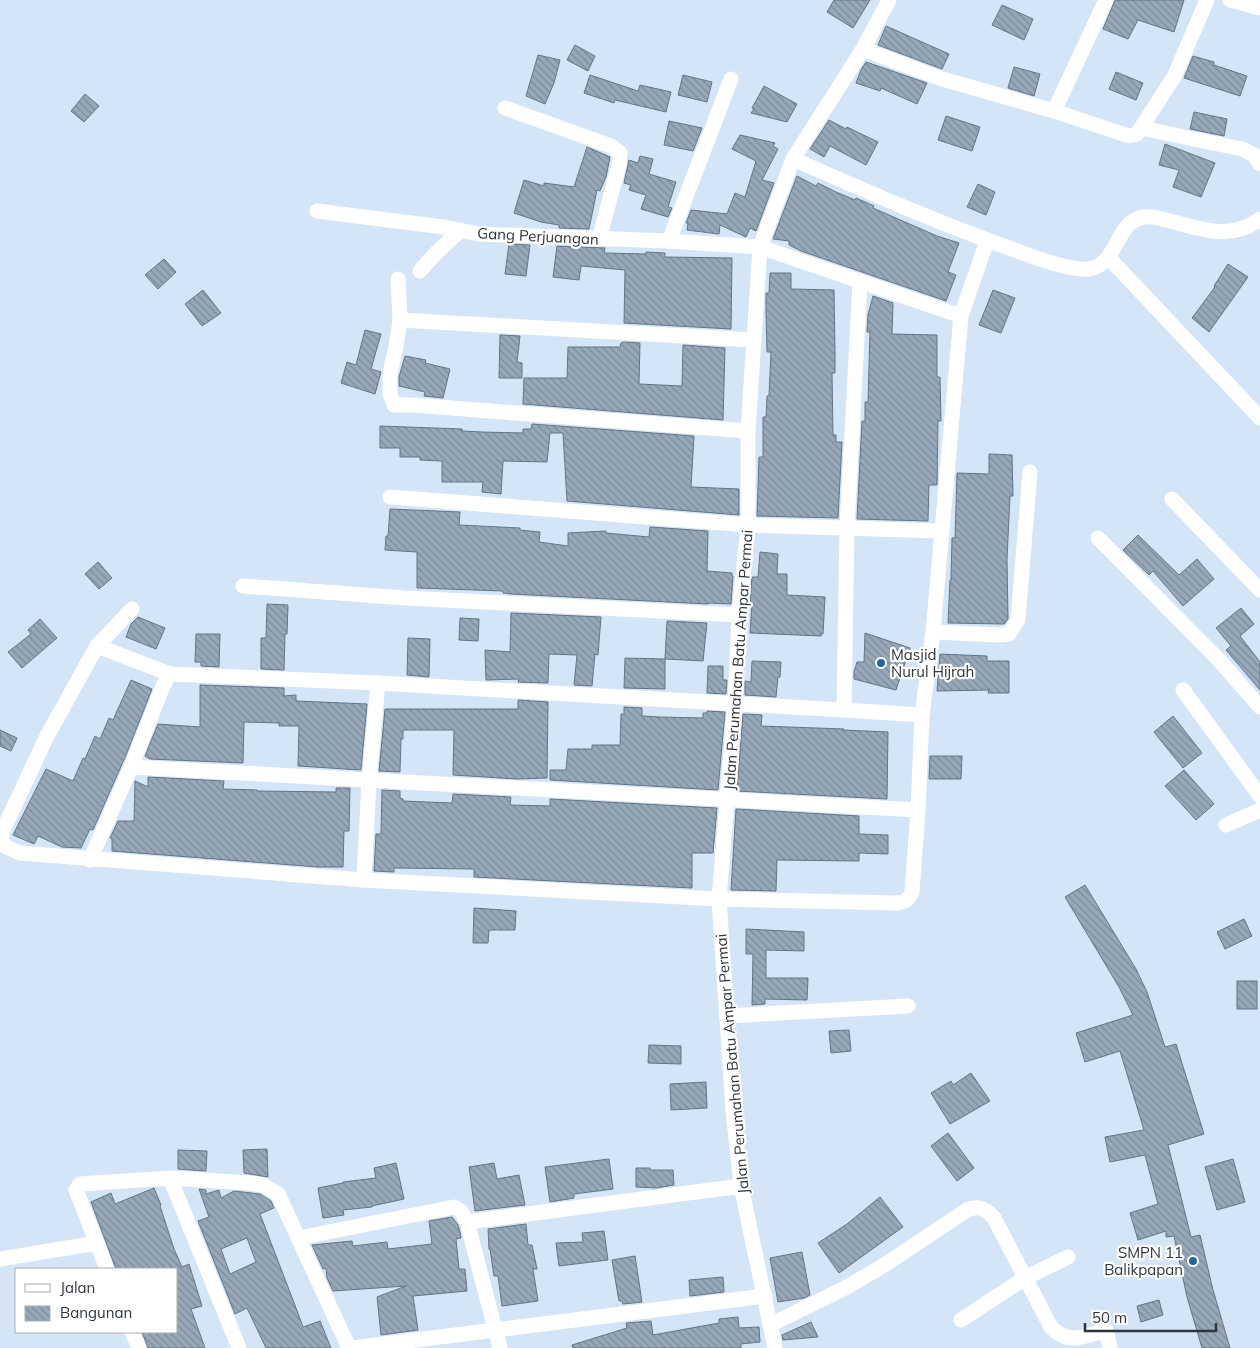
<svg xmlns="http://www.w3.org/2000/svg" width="1260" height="1348" viewBox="0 0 1260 1348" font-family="Mulish,sans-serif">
<defs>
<pattern id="building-back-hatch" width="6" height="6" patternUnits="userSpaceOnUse" patternTransform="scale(1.25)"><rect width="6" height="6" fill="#97a9b9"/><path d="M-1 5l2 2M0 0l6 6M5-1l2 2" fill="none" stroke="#7c8a98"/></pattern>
</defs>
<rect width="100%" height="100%" fill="#d3e5f7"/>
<g fill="url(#building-back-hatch)" stroke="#647484" fill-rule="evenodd">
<path d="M834 0H870L853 28 827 12Z"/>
<path d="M1115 0H1184L1174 32 1138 20 1128 39 1103 29Z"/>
<path d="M1002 5 1033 19 1024 40 992 25Z"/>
<path d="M886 26 949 54 942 69 878 45Z"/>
<path d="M575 45 595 56 588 71 567 60Z"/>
<path d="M538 55 560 60 554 83 545 104 526 96Z"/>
<path d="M1193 56 1214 62V65L1247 76 1240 96 1184 78Z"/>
<path d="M866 62 927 83 917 104 881 88 880 91 856 83 861 70Z"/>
<path d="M1014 67 1040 74 1034 96 1008 88Z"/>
<path d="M1116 72 1143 83 1136 100 1109 89Z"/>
<path d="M590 75 638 91 640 85 671 92 666 112 615 100 614 103 584 93Z"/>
<path d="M683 75 712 82 707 102 678 95Z"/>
<path d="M764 86 797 104 787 122 751 113 754 109 752 108Z"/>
<path d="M85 94 99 106 84 122 71 111Z"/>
<path d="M1194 112 1227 119 1224 136 1190 129Z"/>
<path d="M946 116 980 127 972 151 938 140Z"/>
<path d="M829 120 846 129 847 127 878 142 866 165 830 146 824 157 810 149Z"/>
<path d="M669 121 702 128 693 151 664 145Z"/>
<path d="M740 135 775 143 773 146 778 149 762 180 774 183 756 231 750 228 746 237 720 225 719 234 687 230 688 223H686L691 210 727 214 735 193 745 197 756 161 732 149Z"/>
<path d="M1165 144 1215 163 1201 197 1173 187 1179 170 1159 165Z"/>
<path d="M587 147 610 157 606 177 600 191 597 190 589 229 559 228V225L541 222 514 213 524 180 544 186V183L574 187Z"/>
<path d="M640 156 653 159 649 174 676 182 668 207 672 208 668 217 641 209 646 195 629 190 631 185 624 183 629 160 638 163Z"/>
<path d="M797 176 816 186 818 183 836 192 855 200 856 198 874 206 873 208 937 236 959 243 948 272 956 275 946 301 801 251 789 245V241L773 239Z"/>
<path d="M978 184 995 192 986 215 967 207Z"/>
<path d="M509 244 530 245 526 276 505 274Z"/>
<path d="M557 246 605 248 604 253 646 254V252L665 253V257L732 258 731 329 624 323 625 270 581 266 579 280 553 277Z"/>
<path d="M164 259 176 272 158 289 145 275Z"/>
<path d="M1228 264 1248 277 1209 332 1192 318 1215 287 1214 286Z"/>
<path d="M770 273H791V289L834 290 835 353V373H832L833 435H836V442H842L838 518 757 516 759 457H763V417H766L767 396H769L771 352H767L766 313V293H769Z"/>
<path d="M203 290 221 313 202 326 185 304Z"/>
<path d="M993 290 1015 298 1001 333 979 325Z"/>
<path d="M873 296 893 303 892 334 937 335V377H940L941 421H938L937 485H929L928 521 857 519 862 421H865V402H868L870 332H867L868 315Z"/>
<path d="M365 330 381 334 371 369 381 372 375 394 341 383 347 362 356 365Z"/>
<path d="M500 335 520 336 517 362 522 363V378H499Z"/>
<path d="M624 342 640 343 639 384 682 386 683 345 725 348 723 420 523 404 524 378H567L568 347H620L621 343Z"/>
<path d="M405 356 426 360 425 363 450 369 443 398 424 396 425 392 399 386V377Z"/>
<path d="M532 424 694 436 691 487 739 489V515L567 501 563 433H550L547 462 503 461 501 494 482 492 483 482H442V461L420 460V457H400V448H380V426L462 429V431L482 432 523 433V429H531Z"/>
<path d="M989 454 1012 455 1013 496H1010L1007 559 1008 619 1004 624 948 623 950 580H951L952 538H955L957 473 989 474Z"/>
<path d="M390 509 460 512 459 525 520 528V530L540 532 539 542 568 546V533L606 531V533L649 537 650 527 708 531 707 571 732 573V576H733L731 604 709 603 708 604 511 594 503 593V591L417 588V552L385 550 386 536H388Z"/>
<path d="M1138 535 1179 575 1197 559 1214 579 1183 606 1153 571 1149 575 1123 550Z"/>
<path d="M760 552 778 554 777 574H787V595L825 597 823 634H821V636L750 633 752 604H750L752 577H758Z"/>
<path d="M98 562 112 578 99 589 85 574Z"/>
<path d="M267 604 288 605 287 634H285L284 670 261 669V638H266Z"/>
<path d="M1241 608 1254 624 1240 636 1260 662V690L1226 650 1231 646 1216 628Z"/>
<path d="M511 613 601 617 598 655 595 654 592 686 574 685 577 655 549 654 548 683 518 682 519 679 486 680 485 650 510 652Z"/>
<path d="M138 617 165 628 156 649 126 637 131 624Z"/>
<path d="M460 618 479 619 478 641 459 640Z"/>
<path d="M40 619 57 638 22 668 8 652 31 634 28 630Z"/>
<path d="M667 621 707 623 703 661 665 659Z"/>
<path d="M865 633 910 648 896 690 854 679V672L857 662H864Z"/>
<path d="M196 634H220L219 667 201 666V662H195Z"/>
<path d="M408 638 430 639 429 677 407 675Z"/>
<path d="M940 654 987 656V661H1009V693H988L989 690 937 691Z"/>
<path d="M625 658 665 659V689L624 688Z"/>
<path d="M752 661 781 662 780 677H778L776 697 745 695V681L751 682Z"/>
<path d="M708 666H723V680H727L726 694 707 693Z"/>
<path d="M131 680 152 689 126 755 93 830 90 829 81 848 62 847 38 836 34 844 13 835 46 769 73 781 83 758 85 759 95 736 100 739 109 718 113 720Z"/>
<path d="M200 685 284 688V696L296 695V701L367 704 361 770 298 766 299 726H279V723L244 722 243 763 150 759 145 756 158 724 200 727Z"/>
<path d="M518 700 548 702 547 778 517 779 453 775 454 730H403V739H401L400 772 379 771 385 709H518Z"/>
<path d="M624 707 642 708V716L660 717 703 718V713H707V711L725 712 718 790 550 780V770H566L568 749H592V745H620L621 714H624Z"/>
<path d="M743 714 762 715 761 726 844 729 843 730 888 732 887 799 737 791Z"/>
<path d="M1173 716 1202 753 1183 768 1154 732Z"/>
<path d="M0 730 17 738 11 751 0 746Z"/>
<path d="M930 756H962L961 779H929Z"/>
<path d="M1184 770 1214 804 1196 820 1165 786Z"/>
<path d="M148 777 224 781 223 789 257 790V791L336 792V788H350L349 831H344L343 867H318L112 851V839L110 838 118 821H134L135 781 148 787Z"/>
<path d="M382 790 400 791V798L403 799V801L452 803 453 794 511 797 510 805 550 806V799L717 808 713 853H692V888L474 877V869L394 868V872L374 871 376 834H381Z"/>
<path d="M736 809 859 816V834L888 835V854L859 853V861L777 860 776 891 731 890Z"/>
<path d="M1085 885 1136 969 1147 992 1165 1047 1176 1044 1204 1134 1168 1145 1191 1237 1200 1235 1213 1290 1230 1348H1202L1187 1297 1174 1236 1166 1237V1231L1138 1240 1130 1213 1158 1204 1145 1155 1110 1162 1105 1137 1144 1130 1120 1051 1085 1062 1076 1033 1133 1015 1119 987 1065 897Z"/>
<path d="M474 908 516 911 515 930H489L488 943H473Z"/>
<path d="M1244 919 1252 936 1225 949 1217 932Z"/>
<path d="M746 929 804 932V951L766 950V978H808L807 1000 765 999V1004L752 1005 753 954H746Z"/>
<rect x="1237" y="981" width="20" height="28"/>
<path d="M849 1030 851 1051 831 1053 829 1031Z"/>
<path d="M649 1045 681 1046V1064L648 1063Z"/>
<path d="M971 1073 990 1101 950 1124 931 1093 951 1081 953 1085Z"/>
<path d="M706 1082 707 1108 671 1110 670 1084Z"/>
<path d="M948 1133 974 1168 957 1181 931 1146Z"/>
<path d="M267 1149 268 1177 244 1173 243 1150Z"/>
<path d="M178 1150 207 1151 206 1171 178 1169Z"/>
<path d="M609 1159 613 1189 574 1194V1198L550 1202 545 1167Z"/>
<path d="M1233 1159 1245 1202 1217 1210 1205 1167Z"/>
<path d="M396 1163 404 1199 372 1206V1207L343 1210 344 1215 323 1218 318 1188 343 1183V1182L376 1178 374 1168Z"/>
<path d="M494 1163 497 1179 519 1175 525 1205 475 1211 469 1167Z"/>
<path d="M636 1168H650V1170H673L674 1185 656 1188 636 1187Z"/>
<path d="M154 1188 161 1205 160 1206 174 1249 182 1267 189 1264 202 1306 191 1309 205 1348H148L142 1332H176V1269H116L91 1202 111 1193 115 1204Z"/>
<path d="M199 1189 206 1190V1194L219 1190 221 1198 234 1191 260 1194 271 1201 274 1208 260 1214 296 1308 303 1327 320 1321 331 1348H266L247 1308 235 1314 198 1221 209 1217ZM247 1238 256 1262 230 1274 221 1249Z"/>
<path d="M880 1197 903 1227 839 1273 818 1243 847 1224Z"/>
<path d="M452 1217 458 1225 460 1232 461 1238 456 1239 459 1269H465L467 1291 413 1296 418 1330 381 1335 377 1297 406 1286 333 1291 327 1278 326 1268 323 1269 312 1245 352 1241 353 1246 387 1242 388 1249 432 1244 429 1221Z"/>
<path d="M526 1224 528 1245H532L537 1269H533L538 1301 502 1306 498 1276H494L490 1249H489L488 1229Z"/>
<path d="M604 1231 608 1260 559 1266 556 1243 583 1242 582 1233Z"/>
<path d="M802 1252 810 1295 804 1298 778 1302 770 1258Z"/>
<path d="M635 1256 642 1302 623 1304 622 1301H619L612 1260Z"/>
<path d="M723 1277 724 1292 690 1296 689 1280Z"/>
<path d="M1159 1300 1163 1315 1141 1322 1137 1306Z"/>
<path d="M738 1317 739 1328 759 1327 760 1342 741 1344V1348H573L572 1345 627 1328 626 1323 651 1321 653 1335 719 1323V1319Z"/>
<path d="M811 1322 818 1337 783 1340 782 1335Z"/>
</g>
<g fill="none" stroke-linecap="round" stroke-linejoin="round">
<g stroke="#fff" stroke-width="15">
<path d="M1230 0 1260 8"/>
<path d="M863 49 939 78 1054 111 1129 136 1137 134 1174 77 1207 0"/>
<path d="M505 108 611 146 620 153 619 165 599 239"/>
<path d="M1054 111 1106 0"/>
<path d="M1141 128 1242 149 1254 155 1260 164"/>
<path d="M793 159C868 192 943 225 1020 252 1036 258 1073 271 1089 269 1119 264 1115 221 1144 217 1153 216 1162 219 1170 221 1201 229 1232 241 1260 219"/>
<path d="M317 211 443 227 479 234 669 241 760 247 961 316"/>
<path d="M669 241 731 79"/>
<path d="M1109 258 1260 418"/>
<path d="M420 271 436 253 461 230"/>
<path d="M398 279 400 320 396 347 390 373V394L394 405H413L748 431"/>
<path d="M400 320 754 340"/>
<path d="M390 497 748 525 941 531"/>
<path d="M1172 499 1260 590"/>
<path d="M1098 538 1220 661 1260 707"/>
<path d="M243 586 405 598 739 615"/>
<path d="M132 609 97 646 47 736 4 828 1 839 4 846 20 853 364 880 719 899 896 903C905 902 908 901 912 892L918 810 922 715 933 632 961 316 987 241"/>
<path d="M933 632 999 635 1009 634 1018 620 1030 472"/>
<path d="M97 646 170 674"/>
<path d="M1183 690 1260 796"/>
<path d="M844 710 922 715"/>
<path d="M131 767 163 686 170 674 378 683 844 710 847 528 860 282"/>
<path d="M1226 825 1260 810"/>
<path d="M90 860 131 767 918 810"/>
<path d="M364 880 369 781 378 683"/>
<path d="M727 1016 908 1006"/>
<path d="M170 1178 239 1348"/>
<path d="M298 1238 454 1207 461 1211 467 1222"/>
<path d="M0 1259 97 1243"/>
<path d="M107 1269 76 1190 80 1184 170 1178 250 1183 263 1185 278 1194 349 1348"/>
<path d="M961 1320 1025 1278 1068 1257"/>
<path d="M770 1325 847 1287 886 1264 967 1210C979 1205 986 1209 994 1218L1051 1327C1069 1346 1084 1336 1106 1330L1110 1348"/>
<path d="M132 1332 139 1348"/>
<path d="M352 1348 765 1296"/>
<path d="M500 1348 467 1222 741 1186"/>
<path d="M775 1348 741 1186 733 1110 719 899 735 702 739 615 748 525V431L760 247 793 159 863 49 889 0"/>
</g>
</g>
<g fill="#24669b" stroke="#fff" stroke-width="2">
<circle cx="881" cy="663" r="5"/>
<circle cx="1193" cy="1261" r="5"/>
</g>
<g text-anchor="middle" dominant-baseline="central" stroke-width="4.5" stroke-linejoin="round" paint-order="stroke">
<g font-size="15" fill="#2e353c" stroke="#fff">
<text transform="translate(538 236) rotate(3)">Gang Perjuangan</text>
<text transform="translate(738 660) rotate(-86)">Jalan Perumahan Batu Ampar Permai</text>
<text transform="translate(732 1064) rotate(-95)">Jalan Perumahan Batu Ampar Permai</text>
</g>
<g font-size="15" fill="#2e353c" stroke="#fff" text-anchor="start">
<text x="891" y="654">Masjid<tspan x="891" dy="17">Nurul Hijrah</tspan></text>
<text x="1183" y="1252" text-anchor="end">SMPN 11<tspan x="1183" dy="17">Balikpapan</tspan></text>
</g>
</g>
<rect x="15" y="1268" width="162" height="65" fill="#ffffff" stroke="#abaeb1"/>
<rect x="25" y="1284" width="25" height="8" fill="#ffffff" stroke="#abaeb1"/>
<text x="60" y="1293" font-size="15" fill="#2e353c">Jalan</text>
<rect x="25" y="1306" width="25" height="15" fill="url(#building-back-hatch)" stroke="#abaeb1"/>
<text x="60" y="1318" font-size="15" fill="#2e353c">Bangunan</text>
<path d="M1085 1323v8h131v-8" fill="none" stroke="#2e353c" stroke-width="2.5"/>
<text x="1092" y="1323" font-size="15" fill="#2e353c" stroke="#ffffff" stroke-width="4" paint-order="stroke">50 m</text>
</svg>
